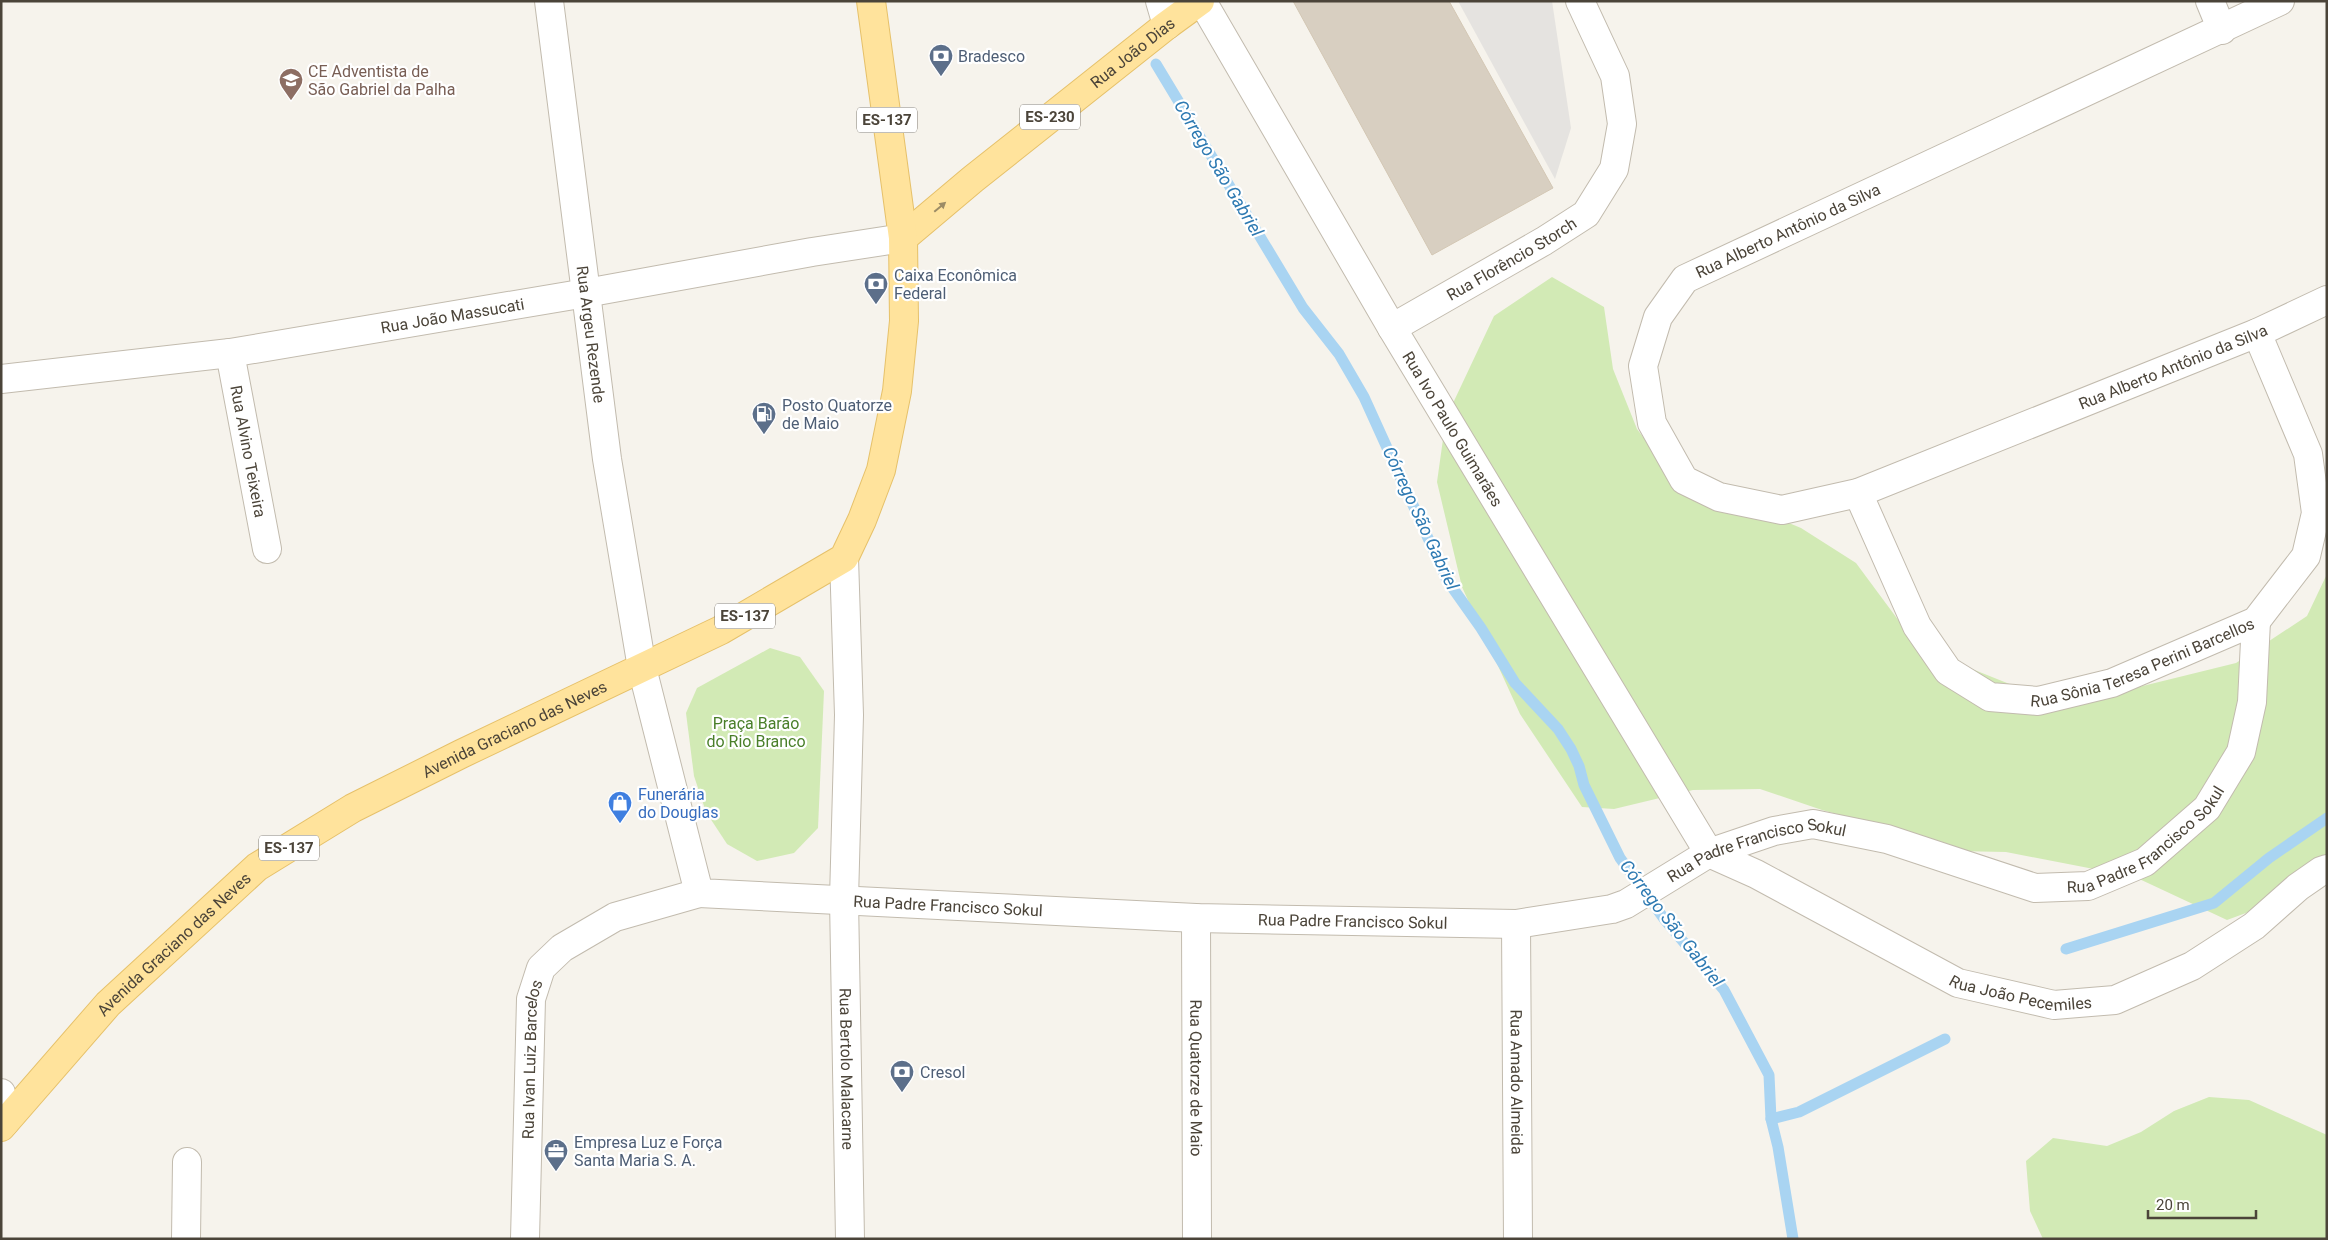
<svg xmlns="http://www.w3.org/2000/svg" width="2328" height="1240" viewBox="0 0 2328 1240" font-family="Roboto,sans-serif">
<rect width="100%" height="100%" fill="#f6f3ec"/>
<g fill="#d2eab5">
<path d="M1552 277 1604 307 1613 369 1637 429 1686 494 1748 506 1801 528 1856 563 1913 640 1962 665 2022 689 2098 697 2236 663 2307 616 2327 574V865L2246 913 2227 920 2135 877 2006 852 1955 851 1899 831 1822 810 1760 789 1693 790 1614 809 1582 807 1520 714 1462 587 1437 482 1446 418 1494 316Z"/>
<path d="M770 648 800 657 824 691 818 828 794 853 757 861 727 844 706 812 694 776 686 713 697 688Z"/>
<path d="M2209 1097 2249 1100 2327 1135V1239H2043L2030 1211 2026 1161 2053 1138 2107 1146 2141 1132 2174 1111Z"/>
</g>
<path fill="#e5e3e0" d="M1458 1H1552L1571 128 1555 179Z"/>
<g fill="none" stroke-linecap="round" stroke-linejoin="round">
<g stroke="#a9d4f2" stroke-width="11">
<path d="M1156 64 1303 308 1339 354 1364 397 1447 580 1481 628 1515 683 1558 729 1571 749 1579 766 1584 785 1620 858 1665 920 1724 990 1769 1075 1771 1119 1778 1147 1793 1239"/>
<path d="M2066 949 2214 903 2269 858 2327 818"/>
<path d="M1771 1119 1799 1112 1945 1039"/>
</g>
</g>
<path fill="#d8cfc1" stroke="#d3c7b4" d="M1293 1H1449L1553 188 1432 255Z"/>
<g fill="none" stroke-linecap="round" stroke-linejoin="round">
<defs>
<g id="minor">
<path id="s1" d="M549 1 607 459 642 668 699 893 1196 918 1516 924 1612 909 1626 904 1709 853 1774 831 1813 824 1887 839 2035 888 2088 886 2145 862 2207 808 2241 752 2252 702 2256 621"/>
<path d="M1160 1 1167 25"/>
<path id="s2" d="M1202 1 1392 328 1709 853"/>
<path d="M2210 1 2222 30"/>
<path id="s3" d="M2280 1 1685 279 1658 317 1643 366 1652 423 1684 480 1719 497 1782 510 1858 493 2257 333 2327 300"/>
<path id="s4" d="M1392 328 1544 241 1586 214 1614 169 1622 124 1615 76 1580 1"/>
<path id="s5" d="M230 353 267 549"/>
<path id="s6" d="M1 379 230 353 586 293 812 252 903 238"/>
<path id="s7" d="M1858 493 1917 626 1948 671 1990 697 2038 701 2112 683 2256 621 2306 556 2316 513 2308 454 2257 333"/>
<path id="s8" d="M844 558 849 715 844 899 850 1239"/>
<path id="s9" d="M1709 853 1756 874 1958 983 2054 1005 2115 1000 2192 966 2254 926 2298 887 2321 871 2327 869"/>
<path id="s10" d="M1196 918 1197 1239"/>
<path id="s11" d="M1516 924 1518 1239"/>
<path d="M1 1093 5 1122"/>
<path d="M186 1239 187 1162"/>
<path id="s12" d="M525 1239 531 999 541 968 562 948 615 917 699 893"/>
</g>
<g id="major">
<path id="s13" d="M903 238 973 179 1167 25 1200 1"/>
<path id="s14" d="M1 1127 108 1004 257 867 353 808 461 754 721 630 844 558 862 520 881 470 897 391 904 321 903 238 871 1"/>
</g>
</defs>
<use href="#minor" stroke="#c2bbae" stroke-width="30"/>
<use href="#major" stroke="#e6c16a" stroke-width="30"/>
<use href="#minor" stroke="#fff" stroke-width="28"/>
<use href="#major" stroke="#ffe39c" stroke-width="28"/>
</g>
<defs><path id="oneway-solid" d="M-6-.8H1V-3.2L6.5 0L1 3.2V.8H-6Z" transform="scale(1.25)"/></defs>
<use fill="#9c8c66" href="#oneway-solid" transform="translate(940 207) rotate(-40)"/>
<defs>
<symbol id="bank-pin" viewBox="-11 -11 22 30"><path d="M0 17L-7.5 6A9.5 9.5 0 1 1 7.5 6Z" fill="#5c6f8a" stroke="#fff"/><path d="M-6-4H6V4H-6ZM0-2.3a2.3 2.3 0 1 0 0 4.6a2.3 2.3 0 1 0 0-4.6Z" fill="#fff"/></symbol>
<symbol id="school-pin" viewBox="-11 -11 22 30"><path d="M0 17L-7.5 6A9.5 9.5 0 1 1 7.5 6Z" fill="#8d6e63" stroke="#fff"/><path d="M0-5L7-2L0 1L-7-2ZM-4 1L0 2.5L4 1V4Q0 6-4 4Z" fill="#fff"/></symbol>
<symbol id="fuel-pin" viewBox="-11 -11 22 30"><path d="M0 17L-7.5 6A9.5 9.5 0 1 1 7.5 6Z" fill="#5c6f8a" stroke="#fff"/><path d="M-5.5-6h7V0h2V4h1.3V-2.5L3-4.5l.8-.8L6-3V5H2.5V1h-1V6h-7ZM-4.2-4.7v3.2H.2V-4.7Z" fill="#fff"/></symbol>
<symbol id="shop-pin" viewBox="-11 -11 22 30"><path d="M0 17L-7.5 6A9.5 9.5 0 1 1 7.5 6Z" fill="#3f7fe0" stroke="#fff"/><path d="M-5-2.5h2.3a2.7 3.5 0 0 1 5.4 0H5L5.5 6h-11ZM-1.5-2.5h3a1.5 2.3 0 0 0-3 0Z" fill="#fff"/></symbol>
<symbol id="office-pin" viewBox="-11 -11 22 30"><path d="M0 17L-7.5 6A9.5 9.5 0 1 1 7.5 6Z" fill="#5c6f8a" stroke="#fff"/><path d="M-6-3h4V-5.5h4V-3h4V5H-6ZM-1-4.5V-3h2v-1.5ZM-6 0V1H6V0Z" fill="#fff"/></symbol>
</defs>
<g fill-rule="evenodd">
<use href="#bank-pin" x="927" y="42" width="28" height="38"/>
<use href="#school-pin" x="277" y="66" width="28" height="38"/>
<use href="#bank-pin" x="862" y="270" width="28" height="38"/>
<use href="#fuel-pin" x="750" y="400" width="28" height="38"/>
<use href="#shop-pin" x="606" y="789" width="28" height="38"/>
<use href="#bank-pin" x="888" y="1058" width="28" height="38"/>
<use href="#office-pin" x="542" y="1137" width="28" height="38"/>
</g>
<g text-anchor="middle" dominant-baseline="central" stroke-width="4.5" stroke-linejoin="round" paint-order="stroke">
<g fill="#fff" stroke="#817c74" stroke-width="1">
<rect x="1020" y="104.5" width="60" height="25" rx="4"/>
<rect x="857" y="107.5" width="60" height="25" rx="4"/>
<rect x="715" y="603.5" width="60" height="25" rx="4"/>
<rect x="259" y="835.5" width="60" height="25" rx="4"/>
</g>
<g font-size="15" font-weight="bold" fill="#4b4439">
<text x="1050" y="117">ES-230</text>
<text x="887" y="120">ES-137</text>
<text x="745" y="616">ES-137</text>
<text x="289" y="848">ES-137</text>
</g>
<g font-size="16" fill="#4b4439" stroke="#fff">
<text stroke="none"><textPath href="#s13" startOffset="295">Rua João Dias</textPath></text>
<text transform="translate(1788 231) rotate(-25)">Rua Alberto Antônio da Silva</text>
<text stroke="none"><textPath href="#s4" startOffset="138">Rua Florêncio Storch</textPath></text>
<text stroke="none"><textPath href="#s6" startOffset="456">Rua João Massucati</textPath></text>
<text stroke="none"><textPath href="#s1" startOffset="336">Rua Argeu Rezende</textPath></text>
<text stroke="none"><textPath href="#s3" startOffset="1398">Rua Alberto Antônio da Silva</textPath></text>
<text stroke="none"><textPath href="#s2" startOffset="496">Rua Ivo Paulo Guimarães</textPath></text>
<text stroke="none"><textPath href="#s5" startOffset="100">Rua Alvino Teixeira</textPath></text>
<text stroke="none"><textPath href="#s7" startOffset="409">Rua Sônia Teresa Perini Barcellos</textPath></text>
<text stroke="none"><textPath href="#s14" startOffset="658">Avenida Graciano das Neves</textPath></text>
<text stroke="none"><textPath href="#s1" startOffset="2399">Rua Padre Francisco Sokul</textPath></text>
<text stroke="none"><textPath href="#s1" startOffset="1980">Rua Padre Francisco Sokul</textPath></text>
<text stroke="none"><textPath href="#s1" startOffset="1155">Rua Padre Francisco Sokul</textPath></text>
<text stroke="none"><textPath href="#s1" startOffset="1560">Rua Padre Francisco Sokul</textPath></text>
<text stroke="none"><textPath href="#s14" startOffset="252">Avenida Graciano das Neves</textPath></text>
<text stroke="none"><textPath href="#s9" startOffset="345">Rua João Pecemiles</textPath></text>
<text stroke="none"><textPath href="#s12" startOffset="180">Rua Ivan Luiz Barcelos</textPath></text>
<text stroke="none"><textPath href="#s8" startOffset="511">Rua Bertolo Malacarne</textPath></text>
<text stroke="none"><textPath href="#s10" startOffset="160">Rua Quatorze de Maio</textPath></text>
<text stroke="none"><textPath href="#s11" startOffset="158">Rua Amado Almeida</textPath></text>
</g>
<g font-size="16" fill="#4e5e75" stroke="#fff" text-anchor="start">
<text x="958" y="56">Bradesco</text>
<text x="894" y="275">Caixa Econômica<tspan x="894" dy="18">Federal</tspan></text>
<text x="782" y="405">Posto Quatorze<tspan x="782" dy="18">de Maio</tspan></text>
<text x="920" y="1072">Cresol</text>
<text x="574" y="1142">Empresa Luz e Força<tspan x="574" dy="18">Santa Maria S. A.</tspan></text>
</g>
<g font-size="16" fill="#785e54" stroke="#fff" text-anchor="start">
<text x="308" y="71">CE Adventista de<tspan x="308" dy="18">São Gabriel da Palha</tspan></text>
</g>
<g font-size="16" fill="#4a7f2a" stroke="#fff">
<text x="756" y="723">Praça Barão<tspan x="756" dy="18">do Rio Branco</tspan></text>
</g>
<g font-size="16" fill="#366cbe" stroke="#fff" text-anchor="start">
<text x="638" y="794">Funerária<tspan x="638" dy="18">do Douglas</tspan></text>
</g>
<g font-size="18" font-style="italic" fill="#2e7ab2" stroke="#fff">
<text transform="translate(1219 168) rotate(59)">Córrego São Gabriel</text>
<text transform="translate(1421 518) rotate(65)">Córrego São Gabriel</text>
<text transform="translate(1672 923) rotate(52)">Córrego São Gabriel</text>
</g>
</g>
<rect width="2328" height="1240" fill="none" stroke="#4b4439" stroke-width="5"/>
<path d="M2148 1210v8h108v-8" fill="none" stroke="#4b4439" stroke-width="2.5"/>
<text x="2156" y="1210" font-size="15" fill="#4b4439" stroke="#ffffff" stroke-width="4" paint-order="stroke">20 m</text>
</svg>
